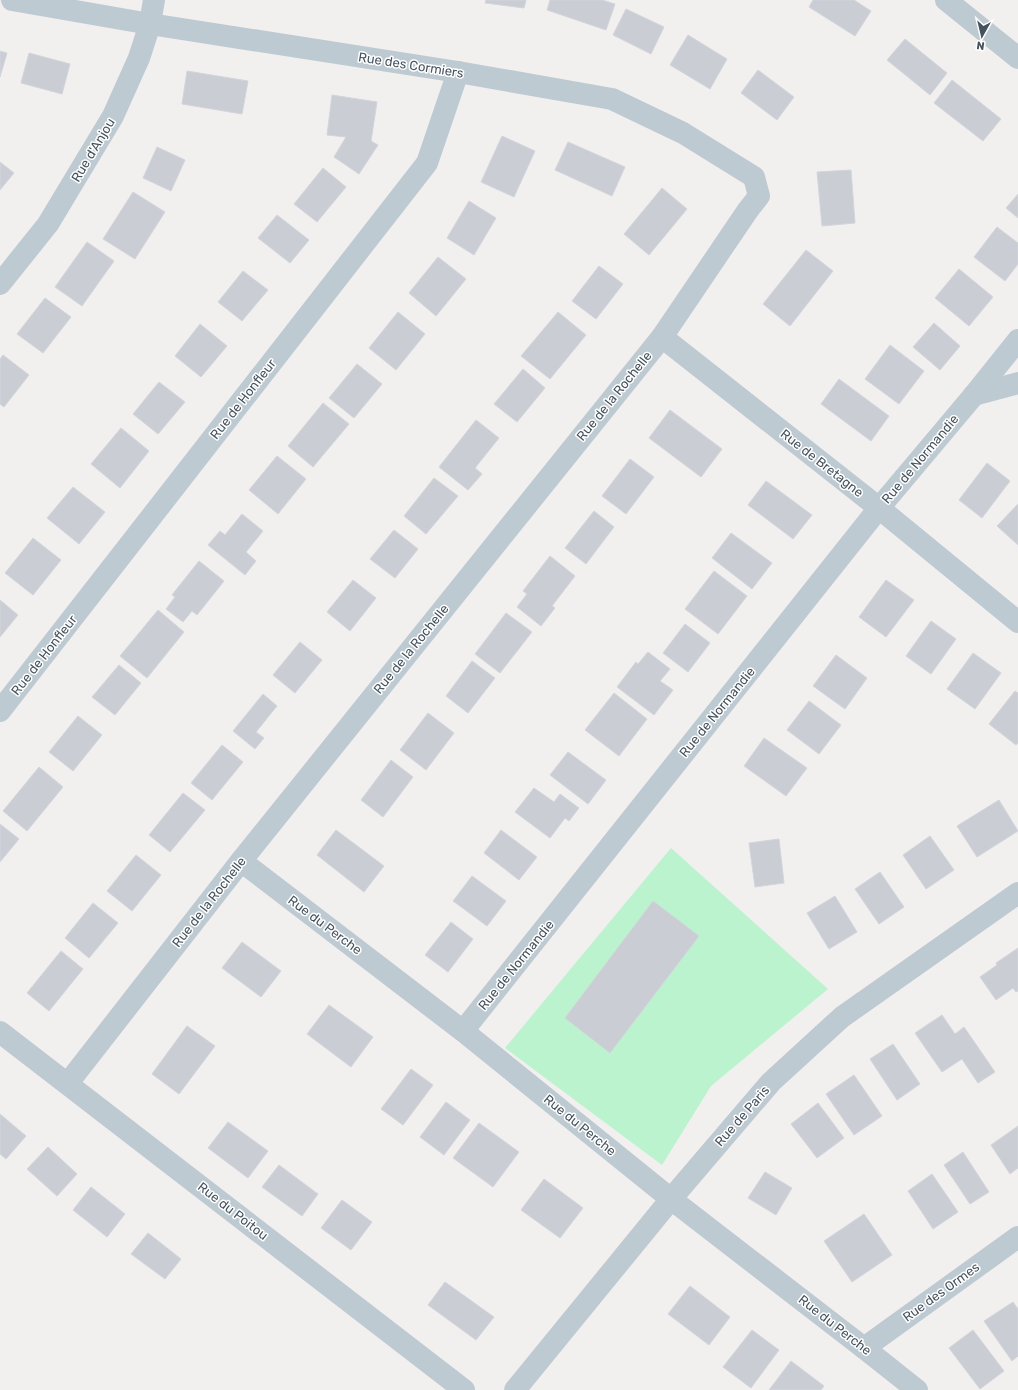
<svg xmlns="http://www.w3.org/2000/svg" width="1018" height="1390" viewBox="0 0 1018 1390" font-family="Rubik,sans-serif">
<rect width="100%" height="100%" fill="#f2efef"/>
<path fill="#baf3ce" d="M671 848 828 989 711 1086 662 1165 505 1048Z"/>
<g fill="#caced4" stroke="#d2d5db">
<path d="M486 0H526L524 8 485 3Z"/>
<path d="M550 0H602L615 4 606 30 547 10Z"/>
<path d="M813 0H854L871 11 855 36 809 7Z"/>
<path d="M626 9 664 27 651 54 613 35Z"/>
<path d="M688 35 727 59 710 89 670 65Z"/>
<path d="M905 39 947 73 930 95 887 60Z"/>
<path d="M0 51 7 53 0 77Z"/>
<path d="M29 53 70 64 62 94 21 83Z"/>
<path d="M758 70 794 97 777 120 741 93Z"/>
<path d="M187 71 248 81 242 114 182 104Z"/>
<path d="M952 80 1001 119 983 141 934 103Z"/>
<path d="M332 95 377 102 371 141 378 145 359 174 334 157 346 137 327 135Z"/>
<path d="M502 136 535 151 514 197 481 182Z"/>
<path d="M568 142 625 167 612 196 555 170Z"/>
<path d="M157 147 185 160 171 191 143 178Z"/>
<path d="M0 162 14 173 0 190Z"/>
<path d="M323 168 346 187 317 222 294 204Z"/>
<path d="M851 170 855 223 822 226 817 172Z"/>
<path d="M662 188 687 209 649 255 624 234Z"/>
<path d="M133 192 165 212 135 259 103 239Z"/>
<path d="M1018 194V218L1006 208Z"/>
<path d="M469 201 496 218 474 255 447 238Z"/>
<path d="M277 215 309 240 290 263 258 238Z"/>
<path d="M997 227 1018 243V264L1005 281 974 257Z"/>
<path d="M87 242 114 261 82 306 55 287Z"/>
<path d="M806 250 833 271 790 326 763 304Z"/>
<path d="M438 257 466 279 436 316 409 293Z"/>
<path d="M599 266 623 284 596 319 572 301Z"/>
<path d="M959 269 993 297 969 326 935 298Z"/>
<path d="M243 271 268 290 242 321 218 302Z"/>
<path d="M45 298 71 317 43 353 17 334Z"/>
<path d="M398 312 425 334 396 370 369 348Z"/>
<path d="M558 312 586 335 550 379 521 356Z"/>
<path d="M934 323 960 346 940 370 913 347Z"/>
<path d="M200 324 227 346 201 377 175 356Z"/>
<path d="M890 345 924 371 899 404 865 379Z"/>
<path d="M3 355 29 375 4 407 0 404V359Z"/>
<path d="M357 364 382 384 354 418 329 398Z"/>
<path d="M523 369 545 388 517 422 494 404Z"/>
<path d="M839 379 889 416 871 441 821 404Z"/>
<path d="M159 382 185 402 158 434 133 414Z"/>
<path d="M323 403 349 424 313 467 288 446Z"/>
<path d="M670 410 722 449 701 477 649 438Z"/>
<path d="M476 420 499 438 475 468 482 474 468 490 439 467Z"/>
<path d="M121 428 149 451 120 488 91 464Z"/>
<path d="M277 456 306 479 278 514 249 490Z"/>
<path d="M630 459 654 477 626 514 602 496Z"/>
<path d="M987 463 1010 481 982 518 959 500Z"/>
<path d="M434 478 458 496 426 534 404 516Z"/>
<path d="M766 481 812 515 793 539 748 505Z"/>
<path d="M73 487 105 512 79 544 47 518Z"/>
<path d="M1018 504V545L997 526Z"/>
<path d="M594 511 614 527 586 564 565 548Z"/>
<path d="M242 514 263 531 246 552 256 561 245 575 208 545 220 531 225 535Z"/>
<path d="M394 530 418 549 395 578 370 559Z"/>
<path d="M731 533 772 563 752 589 712 558Z"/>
<path d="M33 538 61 560 33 595 5 573Z"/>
<path d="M550 556 575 576 552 606 555 608 541 626 517 607 527 594 523 591Z"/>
<path d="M199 561 224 581 197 615 192 611 183 622 166 609 175 597 172 595Z"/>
<path d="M714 571 747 596 718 634 685 609Z"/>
<path d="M353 580 376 598 350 631 327 612Z"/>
<path d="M886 580 914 600 886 637 859 617Z"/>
<path d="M0 600 18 615 0 637Z"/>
<path d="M158 610 184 632 147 678 120 656Z"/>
<path d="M506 613 532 632 500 673 475 654Z"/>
<path d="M931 621 956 639 931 674 906 656Z"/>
<path d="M685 624 710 643 688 672 663 653Z"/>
<path d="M300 642 322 660 295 693 273 675Z"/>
<path d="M648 652 670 669 660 681 673 690 654 715 617 687 636 662 638 664Z"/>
<path d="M973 653 1001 673 975 709 947 689Z"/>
<path d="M836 655 867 678 845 709 813 686Z"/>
<path d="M472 661 495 678 468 713 446 696Z"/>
<path d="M119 665 141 683 115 715 92 697Z"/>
<path d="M1015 691 1018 693V743L1016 745 989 724Z"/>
<path d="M614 693 647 719 619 756 585 730Z"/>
<path d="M263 694 277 706 256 732 264 738 255 749 233 731Z"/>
<path d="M809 701 841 725 819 754 787 730Z"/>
<path d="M428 713 454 733 426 770 400 750Z"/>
<path d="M78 716 102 735 73 771 49 752Z"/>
<path d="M764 738 807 768 786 796 744 766Z"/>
<path d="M222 745 243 762 212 800 191 783Z"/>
<path d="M568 752 606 780 588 804 550 775Z"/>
<path d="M391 760 413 777 383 817 361 800Z"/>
<path d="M39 767 63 787 27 831 3 811Z"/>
<path d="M534 788 554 802 560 794 579 808 569 821 565 818 550 838 515 812Z"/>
<path d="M183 793 205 810 170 852 149 835Z"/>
<path d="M999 800 1018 831 977 857 957 826Z"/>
<path d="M0 824 19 839 0 862Z"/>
<path d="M336 830 384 866 364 892 317 855Z"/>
<path d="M501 830 537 857 519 880 484 853Z"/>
<path d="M930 836 954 870 926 889 903 855Z"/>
<path d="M779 839 784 883 755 887 749 843Z"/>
<path d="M136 855 161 875 132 911 107 891Z"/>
<path d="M880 872 904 907 879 924 855 889Z"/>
<path d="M472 876 506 901 487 926 453 901Z"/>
<path d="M835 896 857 932 829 949 807 913Z"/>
<path d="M653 901 699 936 610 1053 565 1018Z"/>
<path d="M93 903 118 923 89 958 65 938Z"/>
<path d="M451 922 473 939 448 972 425 955Z"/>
<path d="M242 942 281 971 261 997 222 968Z"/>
<path d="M1018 948V991L1016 992 1013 988 996 1000 980 977 997 965 996 963Z"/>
<path d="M61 951 83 969 49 1011 27 993Z"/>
<path d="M329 1005 373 1037 351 1067 307 1034Z"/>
<path d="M942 1015 955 1034 964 1027 995 1072 978 1083 962 1059 942 1072 915 1033Z"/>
<path d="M187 1026 215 1046 179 1094 152 1074Z"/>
<path d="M893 1044 920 1084 897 1100 870 1059Z"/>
<path d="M411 1069 433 1085 403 1125 381 1109Z"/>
<path d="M854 1075 882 1116 854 1135 826 1094Z"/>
<path d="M446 1102 470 1120 444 1155 420 1137Z"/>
<path d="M818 1103 844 1138 817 1158 791 1124Z"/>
<path d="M0 1114 26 1136 6 1159 0 1154Z"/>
<path d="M228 1122 268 1151 248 1178 208 1148Z"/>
<path d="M479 1123 519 1152 493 1187 453 1158Z"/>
<path d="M1018 1126V1168L1010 1174 991 1145Z"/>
<path d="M48 1147 77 1174 57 1196 27 1169Z"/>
<path d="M963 1152 989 1192 970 1204 944 1165Z"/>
<path d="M279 1165 318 1194 302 1216 262 1187Z"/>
<path d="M765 1172 792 1188 776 1215 748 1198Z"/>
<path d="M932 1174 958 1212 933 1229 908 1191Z"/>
<path d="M544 1179 583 1208 560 1238 521 1210Z"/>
<path d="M91 1187 125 1214 107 1237 73 1210Z"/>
<path d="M342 1200 372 1222 351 1250 321 1228Z"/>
<path d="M864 1214 892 1255 852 1282 824 1241Z"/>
<path d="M148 1233 181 1259 165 1279 131 1254Z"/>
<path d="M445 1282 494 1317 476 1340 428 1305Z"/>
<path d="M690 1286 730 1317 709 1345 668 1314Z"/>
<path d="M1013 1302 1018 1309V1356L1012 1361 984 1321Z"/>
<path d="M752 1330 779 1350 751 1388 723 1367Z"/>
<path d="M973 1330 1004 1371 980 1389 949 1348Z"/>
<path d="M791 1361 824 1386 821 1390H769Z"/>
</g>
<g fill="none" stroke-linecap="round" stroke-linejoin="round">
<g stroke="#becad2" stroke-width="22">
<path d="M12 0 150 24 458 72 612 99 683 133 754 177 759 196 748 210 662 337 241 861 68 1083"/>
<path d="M946 0 1018 58"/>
<path d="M0 284 48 224 113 116 139 58 150 24 154 0"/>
<path d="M662 337 879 508 1018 622"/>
<path d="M974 395 1018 383"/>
<path d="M0 711 427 163 458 72"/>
<path d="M241 861 463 1031 671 1199 864 1348 917 1390"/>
<path d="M463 1031 879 508 974 395 1018 340"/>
<path d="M0 1032 464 1390"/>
<path d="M864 1348 1018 1237"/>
<path d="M515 1390 671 1199 771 1082 842 1017 1018 893"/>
</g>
</g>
<g text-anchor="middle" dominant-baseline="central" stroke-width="3" stroke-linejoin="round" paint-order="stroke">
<g font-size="13" fill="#45535e" stroke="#fff">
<text transform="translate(411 65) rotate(9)">Rue des Cormiers</text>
<text transform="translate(93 150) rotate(-59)">Rue d'Anjou</text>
<text transform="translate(614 396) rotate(-51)">Rue de la Rochelle</text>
<text transform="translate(243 399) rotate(-52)">Rue de Honfleur</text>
<text transform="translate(920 459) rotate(-50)">Rue de Normandie</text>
<text transform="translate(822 463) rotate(38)">Rue de Bretagne</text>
<text transform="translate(411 649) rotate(-51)">Rue de la Rochelle</text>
<text transform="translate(44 655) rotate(-52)">Rue de Honfleur</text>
<text transform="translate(717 712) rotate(-51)">Rue de Normandie</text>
<text transform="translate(209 902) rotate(-52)">Rue de la Rochelle</text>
<text transform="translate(325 925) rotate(37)">Rue du Perche</text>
<text transform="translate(516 965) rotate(-51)">Rue de Normandie</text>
<text transform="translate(742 1116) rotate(-49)">Rue de Paris</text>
<text transform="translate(580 1125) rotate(39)">Rue du Perche</text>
<text transform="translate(233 1211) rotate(38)">Rue du Poitou</text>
<text transform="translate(941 1292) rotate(-36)">Rue des Ormes</text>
<text transform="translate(835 1325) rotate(38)">Rue du Perche</text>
</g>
</g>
<g transform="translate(982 36) rotate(188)" stroke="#ffffff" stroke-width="3" paint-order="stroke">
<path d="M0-3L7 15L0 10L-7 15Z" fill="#45535e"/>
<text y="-6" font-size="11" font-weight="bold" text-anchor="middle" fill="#45535e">N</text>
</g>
</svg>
